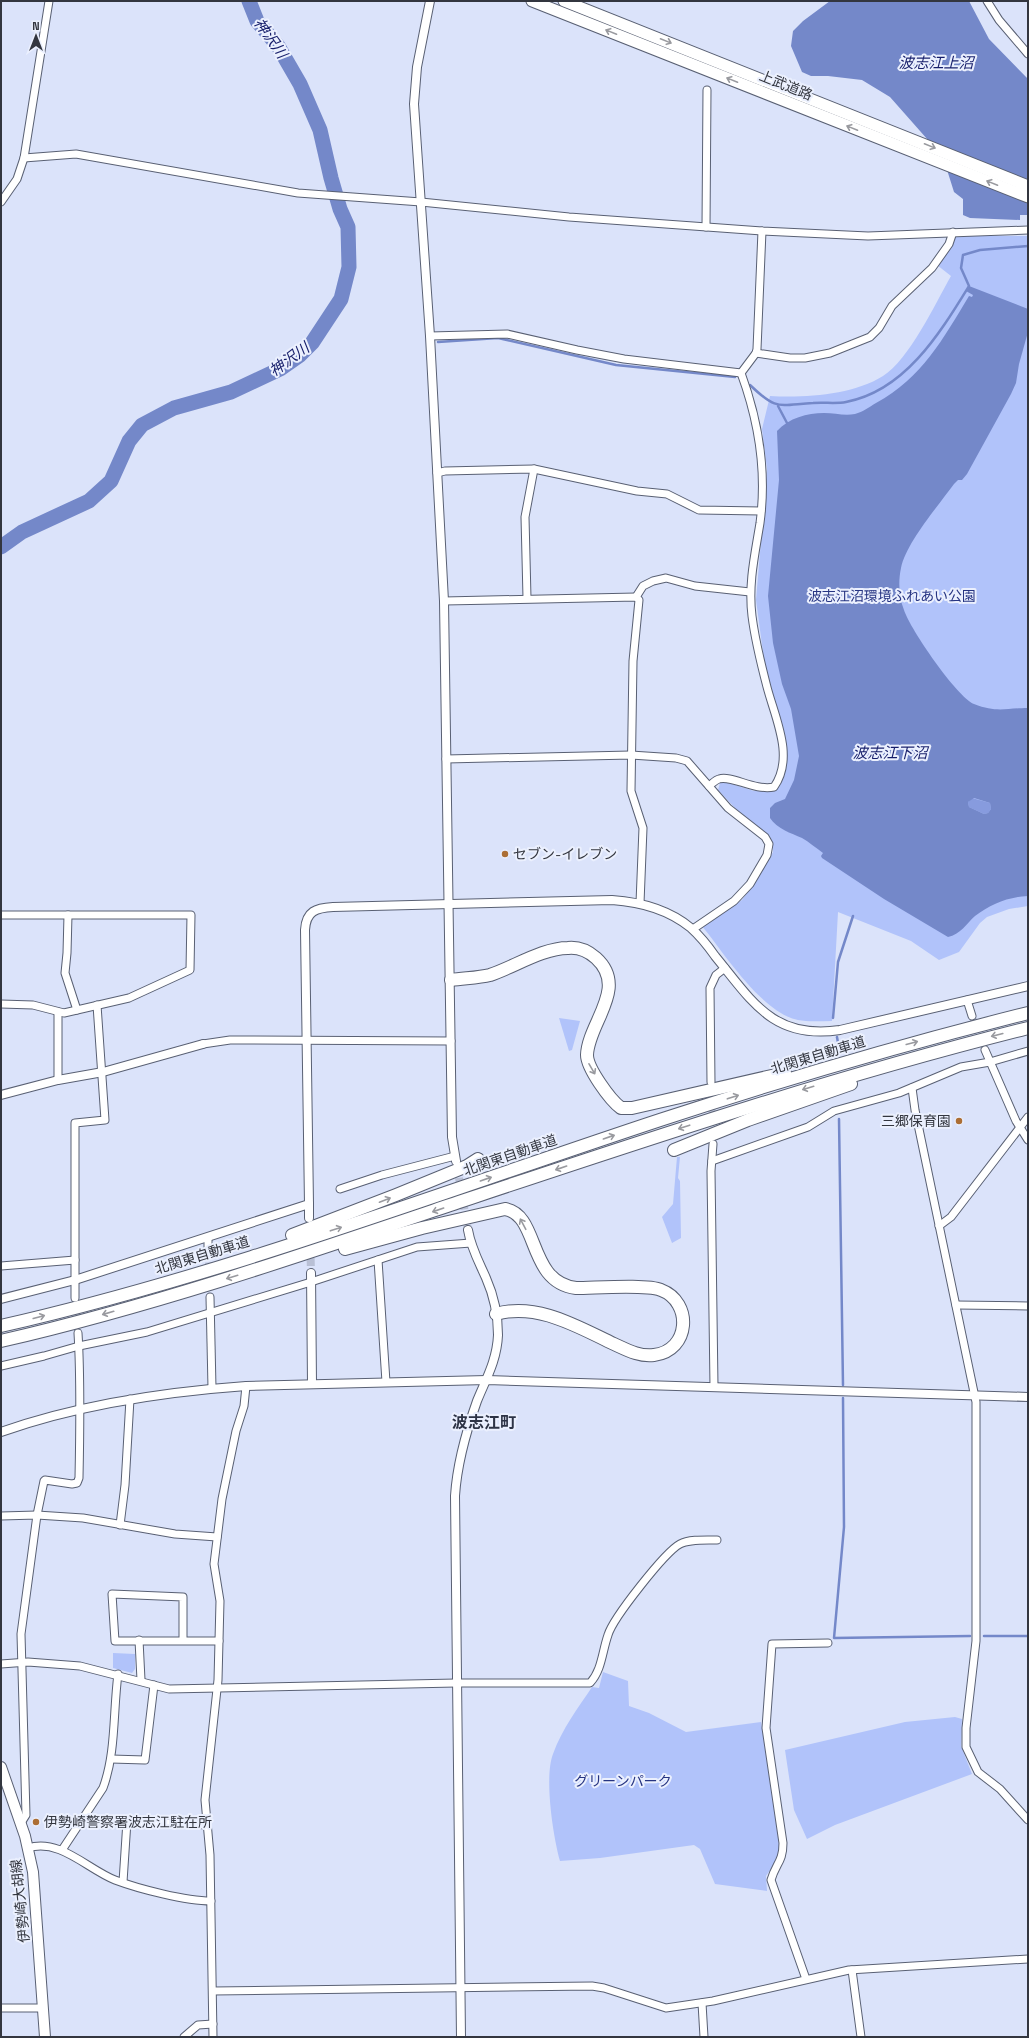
<svg xmlns="http://www.w3.org/2000/svg" width="1029" height="2038" viewBox="0 0 1029 2038" font-family="'Space Grotesk','Noto Sans JP',sans-serif">
<rect width="100%" height="100%" fill="#dbe3fa"/>
<g fill="#b1c3fa">
<path d="M955 236H1028V906L1009 909 987 917 980 923 959 952 939 960 911 941 838 912 832 1021C820 1021 808 1022 798 1020 762 1013 724 953 702 926L742 900 758 878 773 852V844L769 836 737 810 718 790 720 783 725 782 754 791 776 789 782 781 785 768 787 758 786 744 764 660 756 600 767 469 762 429 770 396C805 398 853 395 883 376 909 360 935 304 951 276L937 265Z"/>
<path d="M559 1018 580 1021 572 1050 569 1051Z"/>
<path d="M677 1157H680L678 1178 680 1181 681 1238 672 1243 662 1217 673 1204Z"/>
<path d="M113 1653 135 1654V1669L132 1673 113 1668Z"/>
<path d="M603 1672 628 1681 629 1706 649 1713 686 1732 761 1722 779 1844V1857L766 1876 767 1891 715 1884 700 1849 694 1845 600 1858 560 1861C553 1836 544 1777 553 1754 562 1729 578 1708 592 1687L599 1688Z"/>
<path d="M955 1717 962 1719 961 1746 972 1774 835 1825 807 1839 794 1810 785 1750 905 1722Z"/>
</g>
<path fill="#879bde" d="M972 798 990 803 991 809 988 813 984 814 969 807 968 802Z"/>
<g fill="#7488c9" fill-rule="evenodd">
<path d="M830 1H969L989 39 1028 79V215H1020V220L970 218 963 215V199L954 192 943 157 890 97 862 80 828 76H811L802 72 791 46 793 31 803 21Z"/>
<path d="M969 286 1028 309V332L1019 364 1016 383 1011 394 967 474 962 480H958L954 484C938 506 906 543 901 568 898 582 899 598 904 610 910 629 957 697 974 704 997 713 1006 708 1028 708V896C1008 897 991 904 975 916 967 923 960 935 948 937L884 899 822 858 821 856 823 853C816 848 809 842 802 838 791 833 777 829 770 818V808L775 803 785 799 794 780 799 756 791 709 782 684 773 643 768 596 779 480 777 431C789 418 807 413 824 413 835 413 844 416 855 414 863 412 869 407 876 403 922 378 943 339 969 296L972 297 973 295 966 291ZM974 798 990 803 991 809 988 813 984 814 969 807 968 802Z"/>
</g>
<g fill="none" stroke-linecap="round" stroke-linejoin="round">
<g stroke="#7488c9" stroke-width="2.5">
<path d="M438 342 498 338 616 365 735 377"/>
<path d="M750 385C777 411 778 405 813 403 824 402 836 404 846 402 905 391 940 333 969 286L961 268 963 255 980 250 1028 246"/>
<path d="M778 406 787 423"/>
<path d="M833 1018 838 962 853 916"/>
<path d="M837 1037 838 1043"/>
<path d="M839 1119 843 1385"/>
<path d="M843 1398 844 1527 834 1638 970 1636"/>
<path d="M984 1636H1028"/>
</g>
<path stroke="#7488c9" stroke-width="15" d="M1 547 22 532 89 501 111 481 129 441 142 425 174 408 231 392 280 369 300 355 312 343 341 299 349 267 348 227 340 209 331 178 320 130 300 84 278 46 257 21 249 1"/>
<g stroke="#b9c0d5" stroke-width="7" stroke-dasharray="7 3.5" stroke-linecap="butt">
<path d="M972 1016 985 1050"/>
<path d="M711 1086 713 1136"/>
<path d="M208 1252 210 1297"/>
<path d="M75 1298 78 1333"/>
</g>
<g stroke="#b9c0d5" stroke-width="8" stroke-dasharray="8 4" stroke-linecap="butt">
<path d="M457 1166 468 1230"/>
<path d="M310 1234 311 1273"/>
</g>
<defs>
<g id="minor">
<path d="M987 1 999 20 1028 54"/>
<path d="M24 158 76 154 298 193 421 202 569 217 762 231 868 236 1028 230"/>
<path d="M1 202 17 179 24 158 49 1"/>
<path d="M706 227 707 90"/>
<path d="M430 336 507 334 577 350 624 359 741 373"/>
<path d="M756 353 790 358H805L830 353 870 337 879 328 892 306 932 268 949 244 953 232"/>
<path d="M741 373 756 353 757 349 762 231"/>
<path d="M437 473 445 471 534 469 637 491 667 494 699 510 761 511"/>
<path d="M636 597 643 586 653 581 666 578 695 586 750 592"/>
<path d="M527 598 525 517 534 469"/>
<path d="M444 601 636 597 639 600 633 661 631 791 643 828 640 903"/>
<path d="M446 759 631 755 676 758 687 761 728 808 765 837 769 844 767 855 750 884 734 901 693 929"/>
<path d="M709 786C712 784 715 780 719 779 732 775 754 791 774 787 795 757 775 718 767 687 761 664 755 640 752 616 748 584 755 554 760 523 767 471 759 422 741 373"/>
<path d="M1 915H191L190 970 129 998 64 1013 33 1005 1 1004"/>
<path d="M68 915 67 953 65 973 77 1010"/>
<path d="M967 1000 972 1016"/>
<path d="M203 1044 230 1040 451 1041"/>
<path d="M985 1050 1016 1121 1028 1140"/>
<path d="M58 1080V1012"/>
<path d="M711 1082 710 988 716 975 725 968"/>
<path d="M912 1088 915 1110 976 1402V1641L966 1728V1747L978 1772 1000 1789 1028 1820"/>
<path d="M713 1144 711 1171 714 1386"/>
<path d="M712 1161 808 1127 834 1111 899 1093 961 1067 990 1062 1028 1051"/>
<path d="M340 1189 382 1175 455 1156"/>
<path d="M939 1226 951 1217 1028 1117"/>
<path d="M208 1238V1252"/>
<path d="M378 1260 386 1382"/>
<path d="M1 1266 75 1260"/>
<path d="M210 1297 212 1388"/>
<path d="M75 1298V1123L105 1120 97 1005"/>
<path d="M956 1305 1028 1306"/>
<path d="M1 1366 44 1356 79 1346 147 1332 311 1282 417 1247 471 1243"/>
<path d="M1 1516 37 1515 83 1518 175 1534 217 1537"/>
<path d="M120 1525 125 1485 130 1399"/>
<path d="M139 1640 141 1680"/>
<path d="M183 1640V1597L112 1594 115 1641H219"/>
<path d="M1 1664 28 1662 80 1666 169 1689 456 1683H590C602 1670 602 1652 608 1635 613 1618 665 1552 680 1544 689 1539 706 1540 717 1540"/>
<path d="M111 1759 145 1760 154 1685"/>
<path d="M21 1823 26 1815 21 1634 37 1515 44 1481 45 1480 72 1484 77 1483 79 1478C80 1430 81 1382 78 1333"/>
<path d="M28 1848C60 1838 87 1869 115 1880 139 1889 186 1901 211 1901"/>
<path d="M62 1850 103 1788C116 1753 113 1712 118 1674"/>
<path d="M123 1882 127 1821 207 1825"/>
<path d="M852 1970 861 2037"/>
<path d="M806 1979 771 1880C776 1863 783 1862 783 1843L766 1728 772 1644 828 1643"/>
<path d="M213 1991 592 1986 604 1988 666 2008 713 2001 849 1970 1028 1959"/>
<path d="M702 2003 704 2037"/>
<path d="M1 2008H42"/>
<path d="M184 2037 198 2025 213 2024"/>
<path d="M213 2037 210 1855 205 1800 218 1680 220 1601 214 1564 222 1499 236 1431 244 1406 246 1386"/>
</g>
<g id="tertiary">
<path d="M430 1 417 67 414 104 430 336 444 601 452 1137 456 1161"/>
<path d="M1 1095 58 1080 103 1072 203 1044"/>
<path d="M309 1204V1218"/>
<path d="M311 1273 312 1384"/>
<path d="M1 1299 75 1280 309 1204 305 930C306 911 316 908 333 907L612 900C641 902 668 909 691 928 700 936 708 946 715 956 752 1001 773 1040 840 1030L1028 986"/>
<path d="M1 1432C80 1404 163 1392 246 1386L487 1380 1028 1397"/>
<path d="M461 2037 455 1496C457 1464 466 1432 477 1401 486 1379 497 1360 498 1335 498 1315 494 1296 486 1278 479 1262 471 1248 468 1230"/>
</g>
<path id="primary" d="M1 1767 25 1836 33 1872 45 2037"/>
<g id="trunk">
<path d="M532 1 1028 197"/>
<path d="M564 1 1028 186"/>
</g>
<g id="motorway">
<path d="M451 980C464 978 478 978 490 975 514 967 543 948 568 948 578 947 588 951 596 958 629 988 588 1023 587 1055 587 1068 610 1100 621 1108H632L785 1073"/>
<path d="M674 1150 748 1120 851 1084"/>
<path d="M292 1235 396 1195 467 1166 478 1159"/>
<path d="M345 1249 422 1228 505 1209C540 1215 527 1282 576 1288 595 1288 647 1284 661 1290 693 1302 690 1351 654 1355 640 1357 627 1350 614 1344 578 1327 537 1302 496 1314"/>
<path d="M1 1326C225 1275 442 1192 660 1120 782 1080 904 1044 1028 1013"/>
<path d="M1 1341C153 1306 302 1255 450 1205 642 1141 832 1077 1028 1028"/>
</g>
</defs>
<use href="#minor" stroke="#596073" stroke-width="9"/>
<use href="#tertiary" stroke="#596073" stroke-width="10"/>
<use href="#primary" stroke="#596073" stroke-width="12"/>
<use href="#trunk" stroke="#596073" stroke-width="13"/>
<use href="#motorway" stroke="#596073" stroke-width="14"/>
<use href="#minor" stroke="#fff" stroke-width="7"/>
<use href="#tertiary" stroke="#fff" stroke-width="8"/>
<use href="#primary" stroke="#fff" stroke-width="10"/>
<use href="#trunk" stroke="#fff" stroke-width="11"/>
<use href="#motorway" stroke="#fff" stroke-width="12"/>
</g>
<defs><path id="oneway-shaft" d="M-6 0H5M1.5-3L5.5 0L1.5 3" fill="none" stroke-width="1.6" stroke-linecap="round" stroke-linejoin="round"/></defs>
<g stroke="#999a9f">
<use href="#oneway-shaft" transform="translate(611 32) rotate(-158)"/>
<use href="#oneway-shaft" transform="translate(666 41) rotate(22)"/>
<use href="#oneway-shaft" transform="translate(732 80) rotate(-158)"/>
<use href="#oneway-shaft" transform="translate(852 128) rotate(-158)"/>
<use href="#oneway-shaft" transform="translate(930 146) rotate(22)"/>
<use href="#oneway-shaft" transform="translate(992 183) rotate(-158)"/>
<use href="#oneway-shaft" transform="translate(997 1035) rotate(166)"/>
<use href="#oneway-shaft" transform="translate(912 1043) rotate(-15)"/>
<use href="#oneway-shaft" transform="translate(592 1069) rotate(60)"/>
<use href="#oneway-shaft" transform="translate(808 1088) rotate(163)"/>
<use href="#oneway-shaft" transform="translate(733 1097) rotate(-18)"/>
<use href="#oneway-shaft" transform="translate(684 1127) rotate(162)"/>
<use href="#oneway-shaft" transform="translate(609 1137) rotate(-19)"/>
<use href="#oneway-shaft" transform="translate(561 1168) rotate(161)"/>
<use href="#oneway-shaft" transform="translate(486 1179) rotate(-19)"/>
<use href="#oneway-shaft" transform="translate(385 1200) rotate(-21)"/>
<use href="#oneway-shaft" transform="translate(438 1210) rotate(161)"/>
<use href="#oneway-shaft" transform="translate(523 1224) rotate(-118)"/>
<use href="#oneway-shaft" transform="translate(336 1229) rotate(-18)"/>
<use href="#oneway-shaft" transform="translate(232 1277) rotate(163)"/>
<use href="#oneway-shaft" transform="translate(108 1313) rotate(164)"/>
<use href="#oneway-shaft" transform="translate(39 1317) rotate(-15)"/>
</g>
<g fill="#ac6e34" stroke="#ebf0fe" stroke-width="1.5">
<circle cx="505" cy="854" r="4"/>
<circle cx="959" cy="1121" r="4"/>
<circle cx="36" cy="1822" r="4"/>
</g>
<g text-anchor="middle" dominant-baseline="central" stroke-width="4" stroke-linejoin="round" paint-order="stroke">
<g font-size="14" fill="#33363f" stroke="#ebf0fe">
<text transform="translate(786 85) rotate(22)">上武道路</text>
<text transform="translate(818 1055) rotate(-17)">北関東自動車道</text>
<text transform="translate(510 1155) rotate(-19)">北関東自動車道</text>
<text transform="translate(202 1255) rotate(-17)">北関東自動車道</text>
<text transform="translate(20 1901) rotate(-96)">伊勢崎大胡線</text>
</g>
<g font-size="14" fill="#263482" stroke="#ebf0fe">
<text x="892" y="596">波志江沼環境ふれあい公園</text>
<text x="623" y="1781">グリーンパーク</text>
</g>
<g font-size="14" fill="#33363f" stroke="#ebf0fe" text-anchor="start">
<text x="513" y="854">セブン-イレブン</text>
<text x="951" y="1121" text-anchor="end">三郷保育園</text>
<text x="44" y="1822">伊勢崎警察署波志江駐在所</text>
</g>
<g font-size="15" font-style="italic" fill="#151d6a" stroke="#ebf0fe">
<text transform="translate(271 38) rotate(55)">神沢川</text>
<text x="936" y="62">波志江上沼</text>
<text transform="translate(289 359) rotate(-36)">神沢川</text>
<text x="890" y="752">波志江下沼</text>
</g>
<g font-size="16" font-weight="bold" fill="#2d3345" stroke="#ebf0fe">
<text x="484" y="1422">波志江町</text>
</g>
</g>
<rect width="1029" height="2038" fill="none" stroke="#33363f" stroke-width="4"/>
<g transform="translate(36 36)" stroke="#ebf0fe" stroke-width="3" paint-order="stroke">
<path d="M0-3L7 15L0 10L-7 15Z" fill="#33363f"/>
<text y="-6" font-size="11" font-weight="bold" text-anchor="middle" fill="#33363f">N</text>
</g>
</svg>
